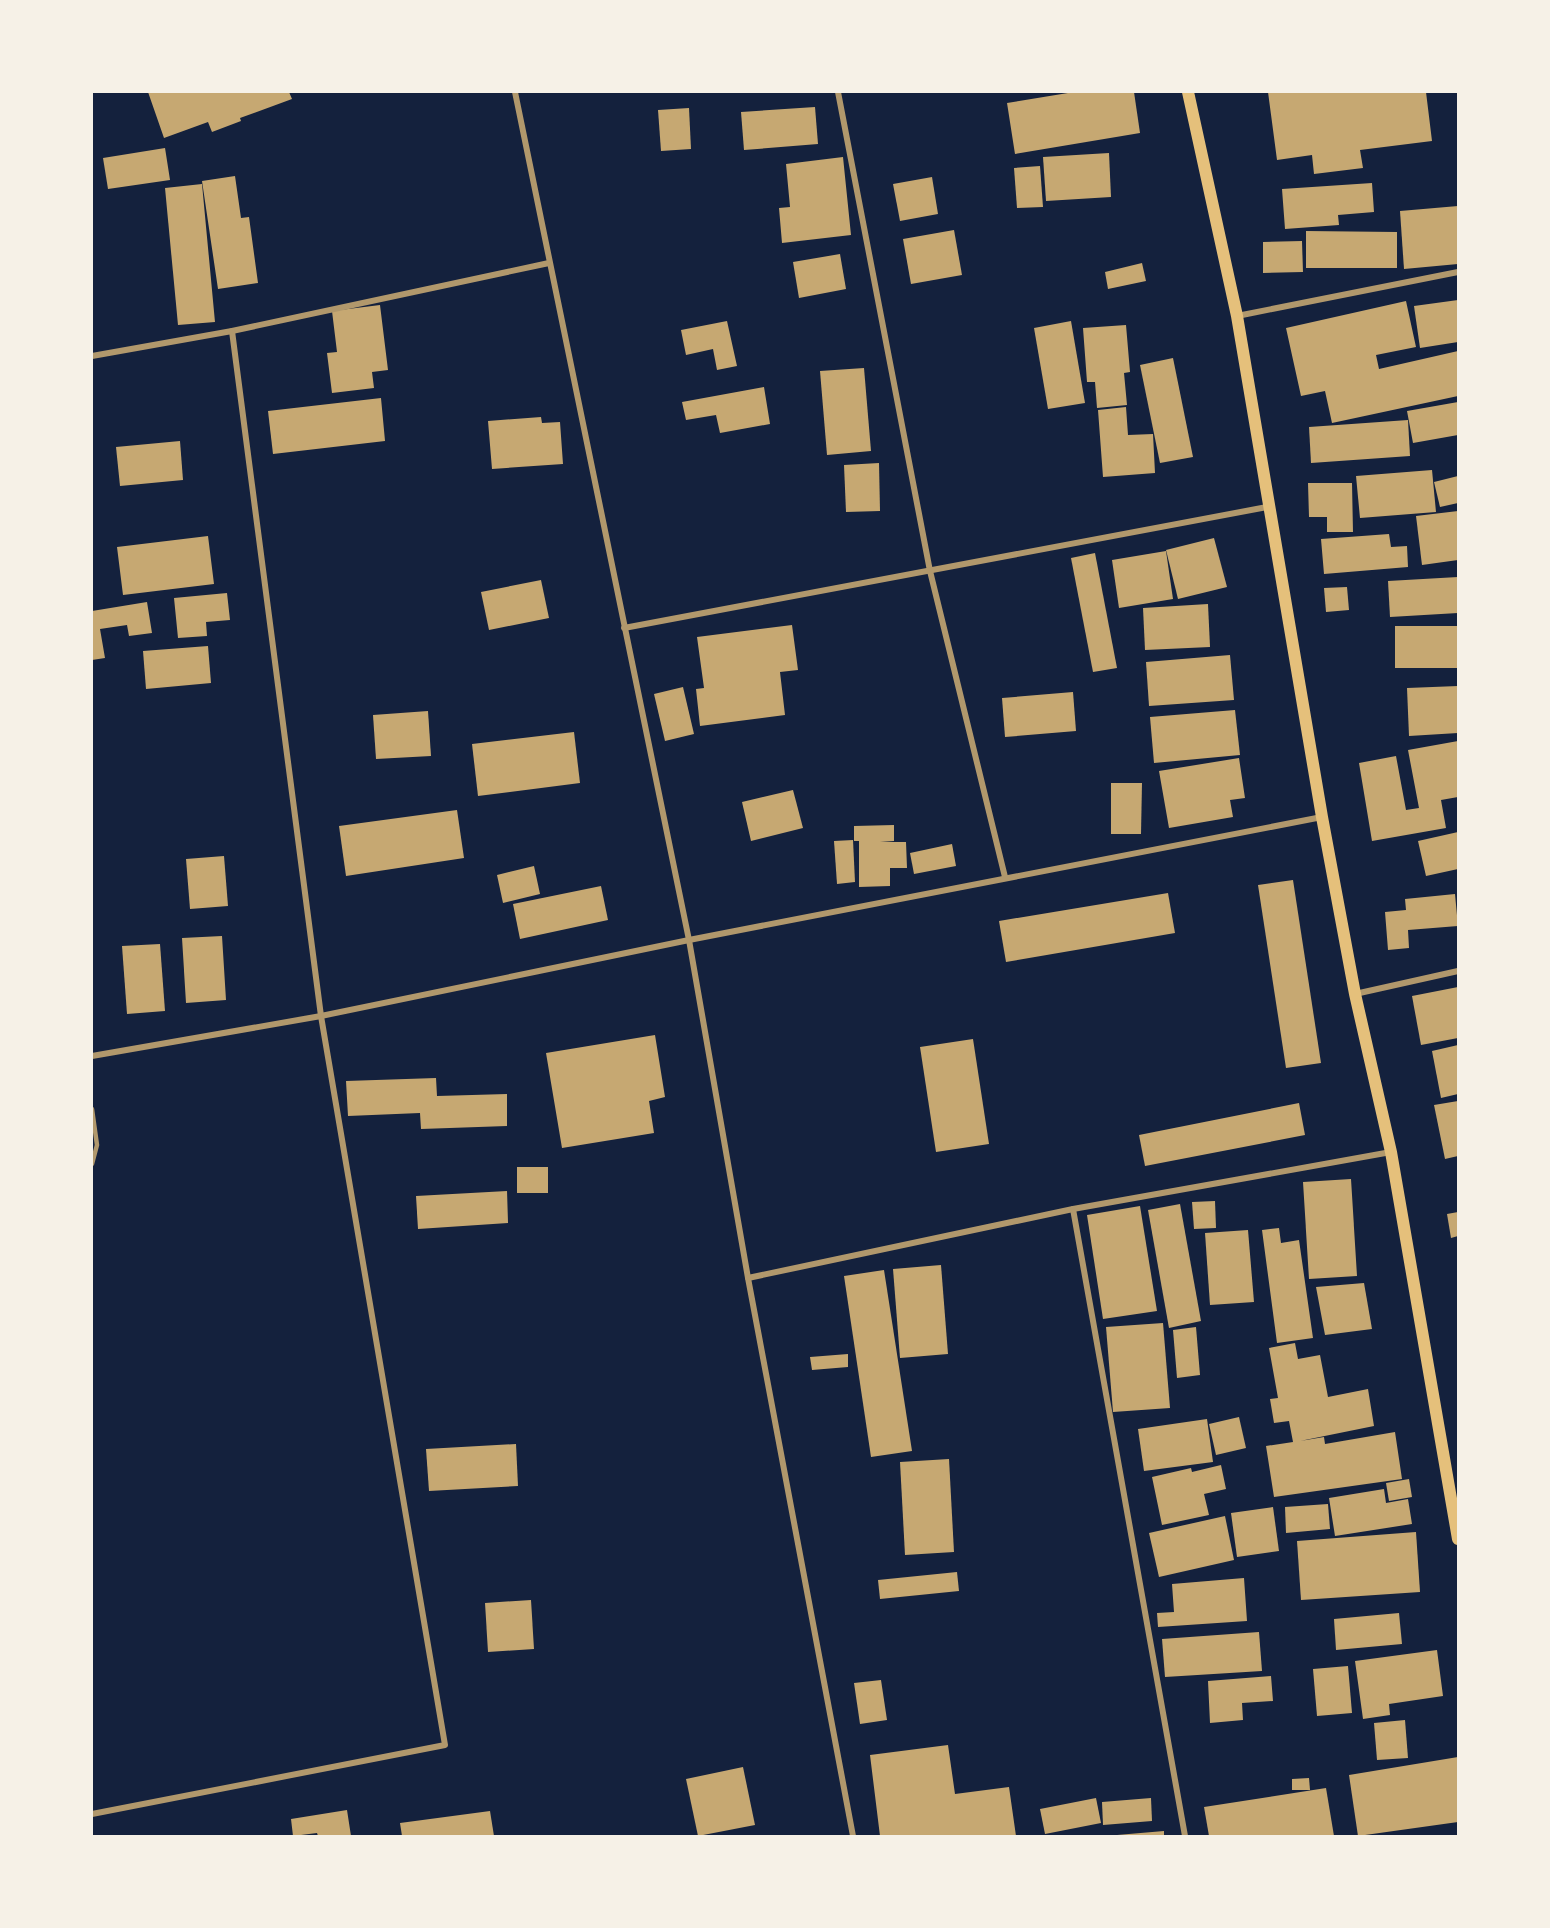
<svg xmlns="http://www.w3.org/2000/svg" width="1550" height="1928" viewBox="0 0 1550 1928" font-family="'Times New Roman',serif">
<rect width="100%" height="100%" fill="#14213d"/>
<g fill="#c6a872">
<path d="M148 92H289L292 99 240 118 241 121 212 132 208 122 164 138Z"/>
<path d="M1074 92H1134L1140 133 1015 154 1007 103Z"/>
<path d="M1268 92H1426L1432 141 1360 150 1363 168 1314 174 1312 155 1277 160Z"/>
<path d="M815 107 818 144 744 150 741 112Z"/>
<path d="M689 108 691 149 661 151 658 110Z"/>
<path d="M165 148 170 180 108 189 103 158Z"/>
<path d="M1109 153 1111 197 1046 201 1043 157Z"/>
<path d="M843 157 851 235 782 243 779 208 790 207 786 164Z"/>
<path d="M1040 166 1043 207 1017 208 1014 168Z"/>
<path d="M235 176 241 218 249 217 258 283 218 289 202 181Z"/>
<path d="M932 177 938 214 900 221 893 184Z"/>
<path d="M1372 183 1374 212 1338 215 1339 225 1285 229 1282 189Z"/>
<path d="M202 184 215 322 178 325 165 188Z"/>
<path d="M1458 206V264L1404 269 1400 211Z"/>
<path d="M954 230 962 275 911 284 903 239Z"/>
<path d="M1306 231 1397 232V268H1306Z"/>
<path d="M1302 241 1303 272 1263 273V242Z"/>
<path d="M840 254 846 289 799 298 793 262Z"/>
<path d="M1142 263 1146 281 1108 289 1105 272Z"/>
<path d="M1458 300V342L1420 348 1414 306Z"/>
<path d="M1406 301 1416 347 1376 355 1379 369 1458 351V396L1332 423 1325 391 1301 396 1286 328Z"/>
<path d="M380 305 388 370 372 372 374 388 332 393 327 353 337 352 332 311Z"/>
<path d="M727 321 737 366 717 370 713 349 686 355 681 330Z"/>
<path d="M1071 321 1085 403 1048 409 1034 328Z"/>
<path d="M1126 325 1130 372 1124 373 1127 405 1097 408 1095 382H1087L1083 328Z"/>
<path d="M1173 358 1193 457 1160 463 1140 365Z"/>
<path d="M864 368 871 451 827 455 820 371Z"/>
<path d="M764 387 770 424 720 433 716 415 686 420 682 402Z"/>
<path d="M381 398 385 441 273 454 268 411Z"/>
<path d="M1458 402V435L1413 443 1407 411Z"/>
<path d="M1126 407 1128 435 1153 434 1155 473 1103 477 1098 410Z"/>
<path d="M541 417 542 423 560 422 563 464 492 469 488 421Z"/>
<path d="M1408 420 1410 456 1311 463 1309 427Z"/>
<path d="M180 441 183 480 120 486 116 447Z"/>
<path d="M879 463 880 511 846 512 844 465Z"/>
<path d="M1432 470 1436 512 1360 518 1356 476Z"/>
<path d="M1458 476V503L1440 507 1434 482Z"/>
<path d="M1308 483H1352L1353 532H1327V517H1309Z"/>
<path d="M1458 511V560L1422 565 1416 516Z"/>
<path d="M1389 534 1391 547 1407 546 1408 567 1324 574 1321 539Z"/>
<path d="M208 536 214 584 123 595 117 547Z"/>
<path d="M1214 538 1227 587 1178 599 1166 550Z"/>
<path d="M1166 551 1173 599 1119 608 1112 560Z"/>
<path d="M1095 553 1117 668 1093 672 1071 558Z"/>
<path d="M1458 577V613L1390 617 1388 581Z"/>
<path d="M541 580 549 618 489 630 481 592Z"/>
<path d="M1347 587 1349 610 1326 612 1324 588Z"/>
<path d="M227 593 230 620 206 622 207 636 178 638 174 598Z"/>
<path d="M147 602 152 633 129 636 127 625 100 629 105 658 92 660V611Z"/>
<path d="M1208 604 1210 647 1145 650 1143 608Z"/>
<path d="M792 625 798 670 780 672 785 715 700 726 696 689 704 688 697 637Z"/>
<rect x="1395" y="626" width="63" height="42"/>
<path d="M208 646 211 683 146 689 143 651Z"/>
<path d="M1230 655 1234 700 1149 706 1146 662Z"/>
<path d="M1458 686V733L1409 736 1407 688Z"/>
<path d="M683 687 694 734 665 741 654 694Z"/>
<path d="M1073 692 1076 731 1005 737 1002 698Z"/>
<path d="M1235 710 1240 755 1154 763 1150 717Z"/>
<path d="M428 711 431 756 376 759 373 715Z"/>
<path d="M574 732 580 783 478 796 472 744Z"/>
<path d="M1458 741V797L1441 800 1446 828 1372 841 1359 763 1396 756 1406 810 1419 808 1408 750Z"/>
<path d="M1239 758 1245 798 1230 800 1233 817 1169 828 1159 771Z"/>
<path d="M1111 783H1142L1141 834H1111Z"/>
<path d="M793 790 803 828 751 841 742 802Z"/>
<path d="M457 810 464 858 346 876 339 826Z"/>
<path d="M894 825V841L880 842H906L907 868H890V886L859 887V841H854V826Z"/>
<path d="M1458 832V869L1426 876 1418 841Z"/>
<path d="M853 840 855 882 837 884 834 841Z"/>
<path d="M952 844 956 866 914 874 910 853Z"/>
<path d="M224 856 228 906 190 909 186 859Z"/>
<path d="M534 866 540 894 503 903 497 875Z"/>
<path d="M1293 880 1321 1063 1286 1068 1258 885Z"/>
<path d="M601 886 608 920 520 939 513 904Z"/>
<path d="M1168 893 1175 933 1006 962 999 921Z"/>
<path d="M1455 894 1458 926 1408 930 1409 948 1388 950 1385 912 1406 910 1405 899Z"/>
<path d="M222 936 226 1000 186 1003 182 938Z"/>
<path d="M160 944 165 1011 127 1014 122 946Z"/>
<path d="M1458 987V1038L1421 1045 1412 996Z"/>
<path d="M655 1035 665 1097 649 1101 654 1133 562 1148 546 1053Z"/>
<path d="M973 1039 989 1144 936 1152 920 1047Z"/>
<path d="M1458 1045V1094L1441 1098 1432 1051Z"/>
<path d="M436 1078 437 1096 507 1094V1126L421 1129 420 1113 348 1116 346 1081Z"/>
<path d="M1458 1101V1156L1445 1159 1434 1105Z"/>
<path d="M1299 1103 1305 1135 1145 1166 1139 1135Z"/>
<rect x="517" y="1167" width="31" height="26"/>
<path d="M1351 1179 1357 1276 1309 1279 1303 1182Z"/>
<path d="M507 1191 508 1223 418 1229 416 1196Z"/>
<path d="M1215 1201 1216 1228 1194 1229 1192 1202Z"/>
<path d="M1180 1204 1201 1321 1169 1328 1148 1210Z"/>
<path d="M1140 1206 1157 1311 1103 1319 1087 1215Z"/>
<path d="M1458 1212V1236L1451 1238 1447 1214Z"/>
<path d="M1279 1228 1281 1243 1299 1240 1313 1338 1277 1343 1262 1230Z"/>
<path d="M1248 1230 1254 1302 1210 1305 1205 1233Z"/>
<path d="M941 1265 948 1354 900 1358 893 1269Z"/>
<path d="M884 1270 912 1451 871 1457 844 1276Z"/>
<path d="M1364 1283 1372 1329 1325 1335 1316 1287Z"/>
<path d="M1163 1323 1170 1408 1113 1412 1106 1327Z"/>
<path d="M1196 1327 1200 1375 1177 1378 1173 1330Z"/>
<path d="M1295 1343 1298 1359 1320 1355 1328 1397 1368 1389 1374 1426 1300 1441 1324 1437 1325 1444 1395 1432 1402 1479 1274 1497 1266 1446 1293 1442 1289 1421 1274 1423 1270 1399 1278 1398 1269 1348Z"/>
<path d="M848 1354V1367L812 1370 810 1357Z"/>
<path d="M1239 1417 1246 1448 1216 1455 1209 1424Z"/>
<path d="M1207 1419 1213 1462 1144 1471 1138 1429Z"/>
<path d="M516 1444 518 1486 429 1491 426 1449Z"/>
<path d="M949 1459 954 1552 905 1555 900 1462Z"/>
<path d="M1221 1465 1226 1489 1204 1494 1209 1515 1162 1525 1152 1477 1191 1468 1192 1472Z"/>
<path d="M1409 1479 1412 1497 1389 1501 1386 1483Z"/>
<path d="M1384 1489 1386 1503 1408 1499 1412 1524 1335 1536 1329 1498Z"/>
<path d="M1328 1504 1330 1529 1286 1533 1285 1507Z"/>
<path d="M1273 1507 1279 1551 1237 1557 1231 1513Z"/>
<path d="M1225 1516 1234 1560 1159 1577 1149 1533Z"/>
<path d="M1416 1532 1420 1592 1301 1600 1297 1541Z"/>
<path d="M957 1572 959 1591 880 1599 878 1580Z"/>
<path d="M1244 1578 1247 1621 1158 1627 1157 1613 1174 1612 1172 1584Z"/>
<path d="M531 1600 534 1649 488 1652 485 1603Z"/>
<path d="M1399 1613 1402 1644 1336 1650 1334 1619Z"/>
<path d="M1259 1632 1262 1671 1165 1677 1162 1639Z"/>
<path d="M1437 1650 1443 1696 1389 1704 1390 1715 1363 1719 1355 1661Z"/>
<path d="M1348 1666 1352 1713 1317 1716 1313 1669Z"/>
<path d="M1271 1676 1273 1701 1242 1703 1243 1720 1210 1723 1208 1681Z"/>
<path d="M881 1680 887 1720 860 1724 854 1683Z"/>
<path d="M1405 1720 1408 1758 1377 1760 1374 1723Z"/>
<path d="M948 1745 955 1794 1009 1787 1016 1836H880L870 1755Z"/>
<path d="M1458 1757V1822L1358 1836 1349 1775Z"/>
<path d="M743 1767 755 1825 698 1836 686 1779Z"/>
<path d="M1309 1778 1310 1790H1292V1779Z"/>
<path d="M1326 1788 1334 1836H1209L1204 1807Z"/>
<path d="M1096 1798 1101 1823 1045 1834 1040 1809Z"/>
<path d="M1151 1798 1152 1821 1103 1825 1102 1802Z"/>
<path d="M347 1810 351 1836H318L317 1833 293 1836 291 1819Z"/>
<path d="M490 1811 494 1836H402L400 1823Z"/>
<path d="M1164 1831V1836H1117V1835Z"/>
</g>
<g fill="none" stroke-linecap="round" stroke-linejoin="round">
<path stroke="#b1986c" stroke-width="4.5" d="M92 1109 97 1145 92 1164"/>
<g stroke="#b1986c" stroke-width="6">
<path d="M515 92 689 940 748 1278 853 1836"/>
<path d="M838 92 930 571 1005 877"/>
<path d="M1237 316 1458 272"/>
<path d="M92 356 232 331 549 263"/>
<path d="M624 628 1267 507"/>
<path d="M1355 994 1458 971"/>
<path d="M92 1056 321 1016 689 940 1322 817"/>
<path d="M1073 1209 1185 1836"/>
<path d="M748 1278 1073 1209 1391 1152"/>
<path d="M92 1814 445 1745 321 1016 232 331"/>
</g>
<path stroke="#e5c07b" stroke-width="12" d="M1188 92 1237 316 1322 817 1355 994 1391 1152 1458 1539"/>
</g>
<rect width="1550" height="1928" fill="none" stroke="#f6f1e7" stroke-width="186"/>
</svg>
